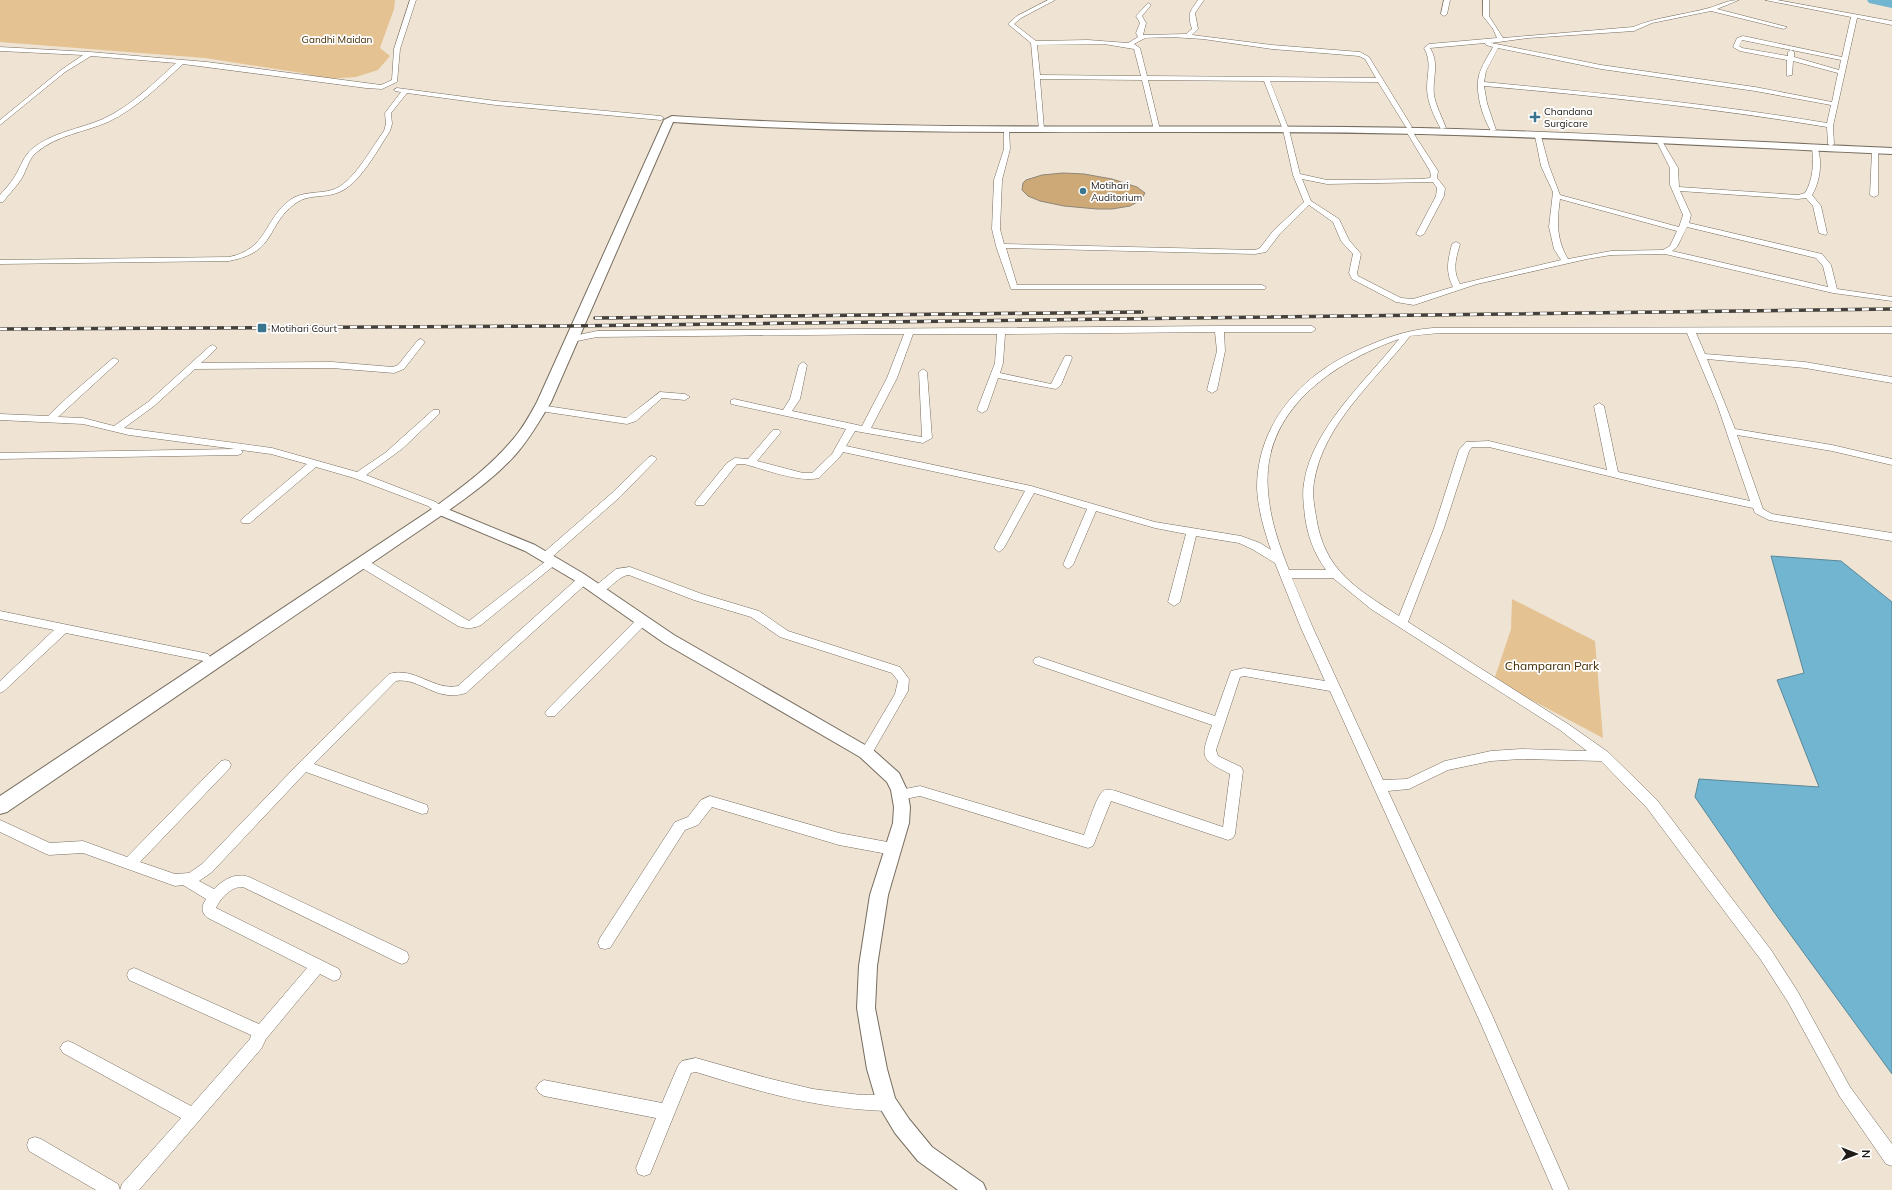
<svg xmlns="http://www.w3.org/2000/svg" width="1892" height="1190" viewBox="0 0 1892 1190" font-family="Mulish,sans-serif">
<rect width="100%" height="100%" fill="#efe4d4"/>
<g fill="#e4c291">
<path d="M0 0H395L394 9 380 48 390 56 378 70 356 77 327 79 302 73 205 58 0 42Z"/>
<path d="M1512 599 1595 641 1603 738 1494 680 1511 629Z"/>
</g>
<path fill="#72b5d0" stroke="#598798" d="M1771 556 1841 561 1892 602V1074L1774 912 1695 797 1699 779 1819 787 1777 680 1804 673Z"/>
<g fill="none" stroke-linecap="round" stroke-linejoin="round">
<path fill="#72b5d0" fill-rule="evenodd" d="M1867 0H1892V8L1869 3Z"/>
</g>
<path fill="#cca977" stroke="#908677" d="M1063 173 1084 174 1112 179 1137 187 1145 193 1141 200 1130 206 1112 209H1097L1064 206 1040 201 1028 196 1022 190 1023 183 1026 180 1042 175Z"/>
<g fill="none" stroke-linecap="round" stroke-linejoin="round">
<defs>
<g id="minor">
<path d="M410 0H416L400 49 397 82 382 89 366 88 183 64C160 85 136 109 108 122 85 132 57 135 37 152 29 158 27 169 22 178 17 186 9 194 3 202H0V195C5 189 11 183 15 176 21 166 24 155 33 148 53 132 80 129 103 119 131 106 154 83 176 63L91 56 65 72 0 125V120L61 70 83 55 0 51V47L90 52 207 62 381 85 392 80 394 49Z"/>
<path d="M1048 0H1055L1021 18 1014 24 1036 41 1088 40 1128 43 1138 37 1136 33 1140 23 1136 16 1148 3 1151 5 1142 16 1146 23 1143 35 1186 34 1192 29C1187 13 1190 12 1198 0H1204L1195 13 1198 29 1192 35 1272 45 1360 52 1369 57 1412 127 1409 129 1412 131 1438 171 1437 178 1445 188 1444 196 1424 234 1420 236 1416 234 1436 196 1437 188 1433 182 1327 184 1302 179 1311 201 1339 219 1349 240 1361 254 1357 273 1358 276 1401 298 1413 299 1453 287C1445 271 1448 260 1452 244L1456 242 1460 244C1456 258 1452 270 1460 284L1561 260 1554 249 1549 227 1553 192 1541 166 1535 136 1538 134 1541 136 1549 166 1560 195 1679 227 1683 215 1670 185V168L1657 142 1658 141H1662L1678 168 1679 187 1798 195 1805 193C1813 180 1814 163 1812 148L1817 147C1823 161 1820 182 1812 195L1821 206 1827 233 1826 235 1819 233 1813 206 1806 198 1798 199 1680 191 1691 215 1689 223 1822 254 1831 265 1837 289 1892 297V301L1833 293 1665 254 1611 255 1587 259 1477 284 1414 305 1396 302 1352 279 1349 273 1353 254 1341 241 1333 222 1309 205 1279 235 1266 252 1255 254 1006 248 1017 285H1262L1266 287 1265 289H1011L996 246 992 229 994 180 1004 149V128L1009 129 1010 149 1002 180 1000 229 1004 244 1255 250 1260 248 1273 231 1304 202 1293 175 1283 130 1264 81 1148 80 1160 130 1157 132 1154 130 1142 80 1040 79 1044 129 1039 130 1031 43 1008 24 1017 16ZM1171 37 1203 39 1272 49 1359 56 1365 59 1376 78 1147 76 1140 48 1134 44 1145 38ZM1104 44 1134 49 1141 76 1040 75 1037 45ZM1270 81 1378 82 1406 127 1409 129 1406 131 1430 171 1431 176 1430 178 1421 179 1327 180 1300 174 1289 130ZM1560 199 1677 231 1670 246 1663 250 1611 251 1568 259C1556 239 1557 221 1560 199ZM1687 227 1816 258 1823 266 1828 287 1672 251 1677 247Z"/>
<path d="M1444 0H1450L1447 14 1444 16 1441 14Z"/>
<path d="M1483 0H1489V16L1503 38 1633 27C1657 17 1683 15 1709 8 1719 5 1728 0 1739 0L1717 9 1787 27 1784 29 1711 11 1652 23 1634 31 1528 38 1491 43 1601 65 1755 87 1832 102 1838 73 1793 61 1792 75 1787 76V60L1740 51 1733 47 1737 38 1743 36 1842 57 1851 17 1765 0H1777L1892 21V25L1857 18 1833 126 1834 144 1831 146 1828 144 1827 127C1713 108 1599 96 1484 86L1487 103 1496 130 1491 131C1482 116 1475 92 1479 75 1482 65 1488 56 1493 47L1486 45 1485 43 1430 48C1440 64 1432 78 1434 95 1436 106 1442 117 1446 128L1441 129C1434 117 1427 101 1427 88 1427 73 1432 62 1424 48L1429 44 1497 38 1493 29 1483 16ZM1742 40 1841 60 1839 70 1794 57V52L1791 50 1788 52V56L1742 48 1739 46ZM1498 48 1601 69 1755 91 1831 105 1827 123C1714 104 1599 93 1484 82L1486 71Z"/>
<path d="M397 88 496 101 661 116 664 118 661 120 496 105 407 93 391 113 392 124 390 131C378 149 359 186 337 193 324 198 308 194 296 203 265 225 278 252 229 261L0 264V260L229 257C268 249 264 219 290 200 302 191 318 194 332 190 353 184 371 148 384 131L386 124 385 113 401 92 395 91 394 90Z"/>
<path d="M1875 149 1878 151V195L1874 197 1870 195 1872 151Z"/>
<path d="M1219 326H1312L1316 329 1312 332H1224L1225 351 1217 390 1212 393 1207 390 1217 351 1215 332 1005 334 1003 363 1000 373 1051 384 1065 356H1071L1072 358 1061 385 1056 389 998 378 987 410 982 413 977 410 995 363 997 334H913L897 378 871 428 922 437 919 372 923 369 927 372 932 438 923 443 855 431 846 446 1031 486 1155 522 1241 536 1260 543 1271 550C1264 530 1258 509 1257 488 1257 424 1301 375 1358 350 1383 339 1405 330 1433 328L1892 327V333H1696L1705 354 1805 362 1892 377V383L1805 368 1707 359 1735 429 1832 445 1892 459V465L1832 451 1737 435 1763 509 1772 514 1892 533V541L1769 520 1755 513 1753 508 1658 488 1489 447H1472L1469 451 1444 528 1408 622 1568 724 1608 752 1657 800 1771 950 1798 992 1850 1087 1892 1144V1166L1886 1164 1840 1097 1788 1002 1761 960 1647 808 1601 761 1521 759 1491 761 1448 770 1409 789 1388 791 1492 1015 1569 1190H1553L1481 1024 1330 691 1244 676 1240 677 1216 750 1218 756 1241 767 1243 771 1235 834 1233 838 1228 840 1111 801 1093 846 1088 848 920 796 900 800 895 799 894 795 895 791 920 786 1084 835C1088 825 1096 797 1103 791 1107 789 1112 790 1116 791L1223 827 1230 774C1198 758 1201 757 1212 725L1035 664 1033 661 1035 658 1039 657 1215 716 1231 671 1244 668 1325 681 1301 628 1275 563 1252 549 1239 543 1196 536 1180 602 1174 606 1168 602 1186 534 1155 528 1096 511 1073 565 1068 569 1063 565 1087 509 1034 493 1004 548 999 552 994 548 1025 491 843 452 839 458 819 478C799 483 764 469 744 464H737L704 505H696L695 503 696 501 727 463 735 458 748 459 773 430H779L781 432 757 461 803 473H812L832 454 846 429 731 404V400L734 399 783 410 790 399 799 365 803 362 807 365 800 399 792 411 862 426 887 378 904 334 597 337 572 342 568 339 569 337 597 331ZM1440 333H1687L1717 404 1750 501 1618 472 1604 406 1599 403 1594 406 1607 470 1489 441 1466 442 1459 450 1434 528 1399 616C1356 588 1324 571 1316 516 1314 505 1312 493 1314 482 1323 424 1376 380 1410 336ZM1399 339C1366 381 1312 428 1304 483 1302 494 1304 506 1305 517 1308 537 1314 553 1326 570H1289C1279 545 1270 519 1268 491 1261 411 1332 363 1399 339ZM1292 578H1333L1371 609 1560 730 1587 751 1521 749 1491 751 1445 761 1407 779 1383 780 1313 628Z"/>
<path d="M421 339 425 342 404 369 394 373 332 368 195 369 154 406 124 428 272 448 357 472 385 453 433 410H439V414L402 449 366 475 436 502 445 510 444 512H436L428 506 354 478 316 467 250 523H242L241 521 242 519 307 464 271 454 241 450 243 452 241 454 238 455 0 459V453L235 449 129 435 83 424 0 420V414L48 416 69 396 112 359 115 358 119 361 58 417 83 418 114 426 148 402 210 346 213 345 217 348 201 363 332 362 393 367 398 365 418 340Z"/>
<path d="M660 392 685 394 690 397 685 400 662 398 636 421 627 424 540 411 535 408 540 405 626 418Z"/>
<path d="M652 456 655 457 657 459 655 461 620 497 552 557 557 561 556 564 481 625C472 629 467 629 458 626L357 565 356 562 361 558 365 559 469 621 546 561 541 557 542 554 612 493 649 457Z"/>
<path d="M630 567 702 594 759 611 788 631 900 667 909 679 908 691 870 757 866 758 862 757 860 753 895 694 898 681 892 673 780 637 751 617 694 600 629 575C616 576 607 596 594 593L593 590 594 587 616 569Z"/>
<path d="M583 576 588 580 587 583 466 693C436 703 420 677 396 681L314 764 427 805 428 809 427 813 422 814 306 772 212 872 199 881 214 889C223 880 235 872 249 877L407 952 409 957 407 962 402 964 397 962 243 887C231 886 220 899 216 908L339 969 341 974 339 979 334 981 320 974 266 1039 261 1049 139 1190H96L29 1151 27 1145 29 1139 35 1137 41 1139 118 1184 120 1190 122 1184 181 1118 63 1053 60 1048 63 1043 68 1041 73 1043 191 1106 250 1039 251 1035 129 980 127 975 129 970 134 968 139 970 259 1024 307 968 208 918C201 913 201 907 206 899L183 885 175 886 83 853 49 855 44 853 0 832V820L50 843 83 841 127 857 221 761 225 760 229 761 231 765 229 769 140 862 175 874 189 873 202 864 300 762 389 674C414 666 434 691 458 686L579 577Z"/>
<path d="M0 611 204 653 208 654 210 657 208 660 204 661 66 633 4 691 0 693V681L54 630 0 619Z"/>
<path d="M642 617 648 621 646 624 555 716H547L545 713 547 710 638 618Z"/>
<path d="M710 796 839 833 893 843 898 845 900 849 898 853 893 855 839 845 712 807 698 825 685 830 610 948 605 949 600 948 598 943 600 938 675 822 688 817 701 800Z"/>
<path d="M696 1058 767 1078 813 1089 861 1095H887L893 1097 895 1103 893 1109 887 1111C819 1109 760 1092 696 1072L691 1073 650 1174 644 1176 638 1174 636 1168 656 1118 544 1096 539 1093 536 1088 539 1083 544 1080 662 1103 678 1066 682 1061Z"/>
</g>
<path id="tertiary" d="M440 506 535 545 584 574 674 635 872 749 899 773 907 790 910 807 909 823 888 895 877 966 875 1008 887 1069 895 1098 909 1119 932 1147 983 1183 986 1190H958L918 1161 895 1133 877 1103 867 1069 857 1008 859 966 870 895 893 823 894 807 891 790 887 782 860 757 664 643 574 580 525 551 435 513 433 510 435 507Z"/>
<path id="secondary" d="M672 116C921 133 1171 123 1420 128 1577 132 1735 141 1892 148V154C1735 147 1578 138 1420 134 1171 128 922 139 673 122L551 402C540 420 530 438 516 454 496 477 470 495 445 513L7 812 0 814V796L435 507C465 485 495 463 518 433 525 424 531 413 537 402L664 120Z"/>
</defs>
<use href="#minor" stroke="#776d5f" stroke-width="1"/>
<use href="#tertiary" stroke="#776d5f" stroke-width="2"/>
<use href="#secondary" stroke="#776d5f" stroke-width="2"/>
<use href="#minor" fill="#fff" fill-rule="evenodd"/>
<use href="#tertiary" fill="#fff" fill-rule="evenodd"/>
<use href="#secondary" fill="#fff" fill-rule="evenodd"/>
<defs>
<g id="rail">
<path d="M595 318 1142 312"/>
<path d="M0 329 567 326 1892 309"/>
</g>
</defs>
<use href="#rail" stroke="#454039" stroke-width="3.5"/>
<use href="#rail" stroke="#fff" stroke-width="2.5" stroke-dasharray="7" stroke-linecap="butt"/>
</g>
<g fill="#39758c" stroke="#fff" stroke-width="1.5">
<path d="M1533 111h4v4h4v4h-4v4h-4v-4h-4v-4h4z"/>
<circle cx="1083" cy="191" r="4"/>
<rect x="257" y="323" width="10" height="10" rx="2"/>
</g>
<g text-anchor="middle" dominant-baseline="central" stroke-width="3.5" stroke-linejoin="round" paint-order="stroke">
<g font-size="10" fill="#432b00" stroke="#fff">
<text x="337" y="39">Gandhi Maidan</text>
</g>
<g font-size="10" fill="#1f1b16" stroke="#fff" text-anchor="start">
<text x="1544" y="111">Chandana<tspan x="1544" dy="12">Surgicare</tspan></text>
<text x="1091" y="185">Motihari<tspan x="1091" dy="12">Auditorium</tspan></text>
<text x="271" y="328">Motihari Court</text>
</g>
<g font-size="12" fill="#432b00" stroke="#fff">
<text x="1552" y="665">Champaran Park</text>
</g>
</g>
<g transform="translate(1856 1154) rotate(90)" stroke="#ffffff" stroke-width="3" paint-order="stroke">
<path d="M0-3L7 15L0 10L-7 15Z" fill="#1f1b16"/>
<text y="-6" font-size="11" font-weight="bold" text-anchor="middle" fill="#1f1b16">N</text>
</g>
</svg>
